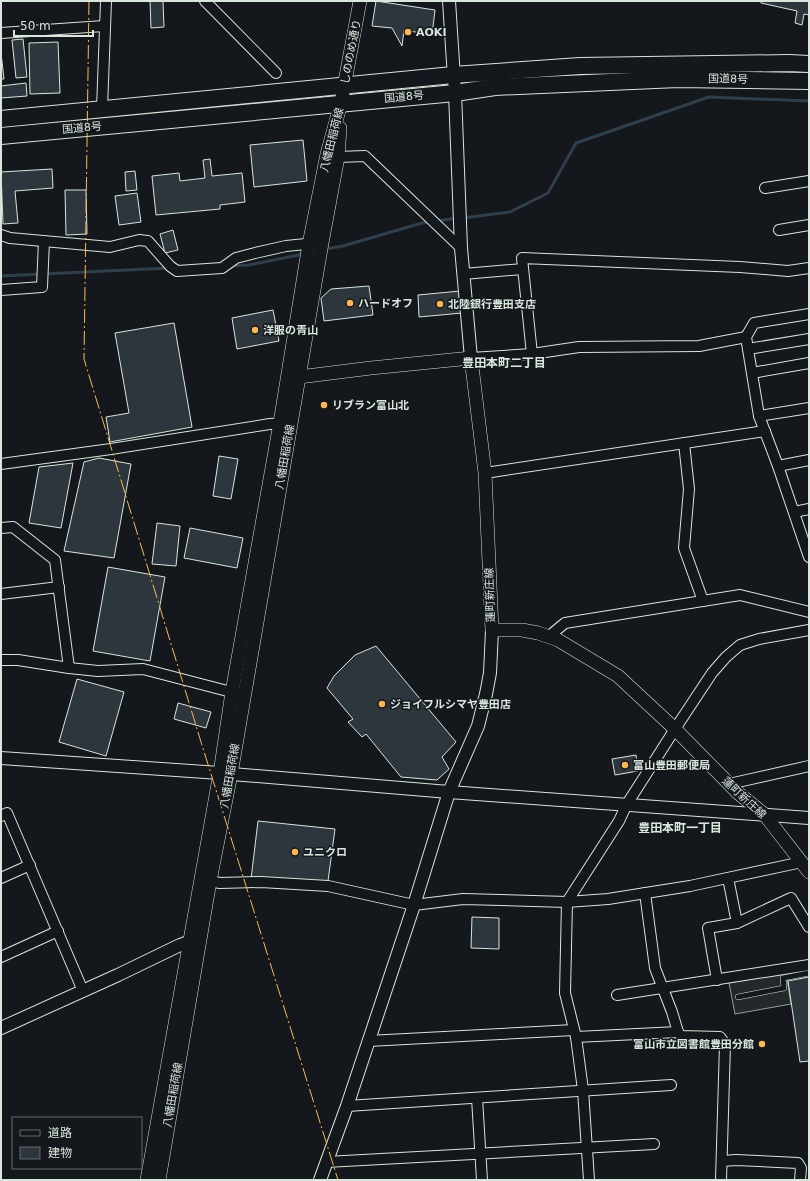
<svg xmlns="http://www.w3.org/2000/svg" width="810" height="1181" viewBox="0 0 810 1181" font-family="'DejaVu Sans','Noto Sans JP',sans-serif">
<rect width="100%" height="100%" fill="#14181c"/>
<path fill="#24282b" stroke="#939e99" d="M786 973 791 1004 735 1014 729 983Z"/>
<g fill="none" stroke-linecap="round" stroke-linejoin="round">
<g stroke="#2f3f4d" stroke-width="3">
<path d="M463 218 510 212 548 193 576 143 709 97 809 101"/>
<path d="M437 221 457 218"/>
<path d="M325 249 343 246 422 223 429 222"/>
<path d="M230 266 249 265 303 254"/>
<path d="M1 276 169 268"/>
</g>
</g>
<g fill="#2c363c" stroke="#d8e6dc">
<path d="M150 1H163L164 27 151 28Z"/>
<path d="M376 1 435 10 432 35 404 30 402 46 392 28 372 26Z"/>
<path d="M761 1H809V15L804 14 802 25 795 23 797 11 761 3Z"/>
<path d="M23 39 27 77 16 78 12 40Z"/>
<path d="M58 42 60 93 30 94 29 43Z"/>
<path d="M1 53 4 79H1Z"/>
<path d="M26 83 27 96 1 98V86Z"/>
<path d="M303 140 307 181 254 187 250 145Z"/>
<path d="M210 159 212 176 242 173 245 202 220 205V209L156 215 152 176 179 173 180 181 205 178 203 160Z"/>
<path d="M52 169 53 188 15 191 18 223 3 224 1 172Z"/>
<path d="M135 171 137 190 126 191 125 172Z"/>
<path d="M65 190H86L87 234 66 235Z"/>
<path d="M137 193 141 222 119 225 115 196Z"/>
<path d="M173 230 178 250 165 253 160 234Z"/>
<path d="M369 286 373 315 324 321 321 298 331 289Z"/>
<path d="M460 291 462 313 419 317 418 295Z"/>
<path d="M273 310 279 341 237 349 232 318Z"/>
<path d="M174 323 192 427 110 442 106 417 129 413 115 333Z"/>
<path d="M219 456 238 459 231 499 213 496Z"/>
<path d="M99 458 131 464 114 558 64 551 84 462Z"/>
<path d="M73 463 61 528 29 523 39 467Z"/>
<path d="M157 523 180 526 176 566 152 564Z"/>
<path d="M190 528 243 538 237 568 184 558Z"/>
<path d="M108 567 165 577 150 661 93 651Z"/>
<path d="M376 646 456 742 442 757 449 769 437 780 401 777 366 734 362 737 348 722 353 719 327 688 334 676 355 655Z"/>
<path d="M77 679 124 692 106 756 59 742Z"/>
<path d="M178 703 211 712 206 728 174 719Z"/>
<path d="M636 755 638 771 615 775 612 759Z"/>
<path d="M258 821 335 829 328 881 251 879Z"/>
<path d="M472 917 499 918V949L471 948Z"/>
<path d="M809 977V1061L800 1062 788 981Z"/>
</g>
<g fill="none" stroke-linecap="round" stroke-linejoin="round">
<defs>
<path id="service" d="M738 997 784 988 783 978 809 973"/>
<g id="minor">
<path d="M205 1 276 73"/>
<path d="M1 33 104 26"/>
<path d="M102 109 106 1"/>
<path d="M338 157 365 156 461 248"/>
<path d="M765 188 809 181"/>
<path d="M779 230 809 225"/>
<path d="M1 235 10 238 110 247 139 240 148 241 170 266 177 271 222 268 236 258 255 253 286 246 316 243"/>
<path d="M463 274 523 269"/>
<path d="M1 290 42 287 44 241"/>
<path d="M809 314 754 323 746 337 759 416 778 466 809 557"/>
<path d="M748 349 809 339"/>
<path d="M532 354 522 258 740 267 788 271 809 268"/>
<path d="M471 358 532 354 579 347 699 346 746 337"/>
<path d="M752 373 809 363"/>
<path d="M759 416 809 408"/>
<path d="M684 443 689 489 684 548 703 601"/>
<path d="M1 464 111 449 270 424 286 423"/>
<path d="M778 466 809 460"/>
<path d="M485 473 765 431"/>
<path d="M794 512 809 509"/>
<path d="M1 528 13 527 55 560 69 668"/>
<path d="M1 594 59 587"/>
<path d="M548 637 565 623 740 595 809 612"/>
<path d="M1 660H18L69 668 98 671 143 669 239 694"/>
<path d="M729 784 809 766"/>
<path d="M1 816 7 813 83 991"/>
<path d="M1 878 30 865"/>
<path d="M728 878 737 923"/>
<path d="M204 880 220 883 261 882 328 886 414 905 463 899 567 902 608 899 690 886 802 862"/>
<path d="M645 893 655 968 672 1012 678 1032 681 1036 720 1037 725 1044 721 1180"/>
<path d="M1 957 58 931"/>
<path d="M717 980 708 928 737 923 791 898 809 927"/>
<path d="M617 995 809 965"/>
<path d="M576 1037 678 1032"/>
<path d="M368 1041 574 1030"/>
<path d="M477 1098 482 1180"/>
<path d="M347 1106 671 1085"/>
<path d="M722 1161 736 1160 798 1163 801 1168 800 1180"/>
<path d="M326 1162 654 1144"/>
<path d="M589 1180 583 1090 576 1037 565 993 567 902 619 821 627 804 675 729 712 673 726 657 740 645 759 639 809 630"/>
</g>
<g id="tertiary">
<path d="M449 1 455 93 461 248 471 358"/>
<path d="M1 758 220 773 449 792 809 818"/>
<path d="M1 1028 118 975 180 945 188 942H197"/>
<path d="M320 1180 347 1106 414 905 449 792 478 726 486 694 490 673 492 630"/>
</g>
<g id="secondary">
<path d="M291 376 299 377 371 368 471 358 485 473 492 630H522L538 633 558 640 618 676 675 729 738 793 764 814 809 872"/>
<path d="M147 1180 220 773 232 692 280 423 309 244 327 154 341 103 360 1"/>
<path d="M159 1180 210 881 231 774 322 243 338 157 340 128"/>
</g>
<g id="trunk">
<path d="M1 119 453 75 580 66 789 63 809 64"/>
<path d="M1 136 455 93 495 87 678 79 809 81"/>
</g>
</defs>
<use href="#service" stroke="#d8e6dc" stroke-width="6"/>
<use href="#minor" stroke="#d8e6dc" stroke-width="12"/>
<use href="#tertiary" stroke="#d8e6dc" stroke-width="14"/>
<use href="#secondary" stroke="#d8e6dc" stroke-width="14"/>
<use href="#trunk" stroke="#d8e6dc" stroke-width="18"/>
<use href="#service" stroke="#14181c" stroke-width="5"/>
<use href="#minor" stroke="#14181c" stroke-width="10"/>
<use href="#tertiary" stroke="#14181c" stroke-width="12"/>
<use href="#secondary" stroke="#14181c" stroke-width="13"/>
<use href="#trunk" stroke="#14181c" stroke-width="16"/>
<path stroke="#ffb74d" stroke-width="1" stroke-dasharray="14 3 2 3" stroke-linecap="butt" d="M89 1 84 359 201 742 338 1180"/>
</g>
<g fill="#ffb74d" stroke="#14181c" stroke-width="1.5">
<circle cx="408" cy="32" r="4"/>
<circle cx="350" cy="303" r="4"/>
<circle cx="440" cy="304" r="4"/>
<circle cx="255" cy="330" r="4"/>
<circle cx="324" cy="405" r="4"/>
<circle cx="382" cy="704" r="4"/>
<circle cx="625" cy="765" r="4"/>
<circle cx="295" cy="852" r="4"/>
<circle cx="762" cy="1044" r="4"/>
</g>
<g text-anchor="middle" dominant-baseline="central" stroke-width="3" stroke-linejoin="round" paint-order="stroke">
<g font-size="11" font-weight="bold" fill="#d8e6dc" stroke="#14181c" text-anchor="start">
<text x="416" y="32">AOKI</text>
<text x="358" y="303">ハードオフ</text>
<text x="448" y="304">北陸銀行豊田支店</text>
<text x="263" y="330">洋服の青山</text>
<text x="332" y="405">リブラン富山北</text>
<text x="390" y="704">ジョイフルシマヤ豊田店</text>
<text x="633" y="765">富山豊田郵便局</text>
<text x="303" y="852">ユニクロ</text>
<text x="754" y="1044" text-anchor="end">富山市立図書館豊田分館</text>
</g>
<g font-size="11" fill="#d8e6dc" stroke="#14181c">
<text transform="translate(351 52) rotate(-79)">しののめ通り</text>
<text transform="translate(728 79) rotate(1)">国道8号</text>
<text transform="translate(404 97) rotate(-5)">国道8号</text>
<text transform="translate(82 128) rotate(-5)">国道8号</text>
<text transform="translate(332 140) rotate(-76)">八幡田稲荷線</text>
<text transform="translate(285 457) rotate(-80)">八幡田稲荷線</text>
<text transform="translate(490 595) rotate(-92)">蓮町新庄線</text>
<text transform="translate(230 776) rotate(-80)">八幡田稲荷線</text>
<text transform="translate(744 798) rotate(43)">蓮町新庄線</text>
<text transform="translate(173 1095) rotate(-80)">八幡田稲荷線</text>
</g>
<g font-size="12" font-weight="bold" fill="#d8e6dc" stroke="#14181c">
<text x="504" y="363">豊田本町二丁目</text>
<text x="680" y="828">豊田本町一丁目</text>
</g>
</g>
<rect width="810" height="1181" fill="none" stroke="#d8e6dc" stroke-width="4"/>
<rect x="12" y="1117" width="130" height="52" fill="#14181c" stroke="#626a69"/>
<rect x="20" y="1130" width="20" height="6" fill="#14181c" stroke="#626a69"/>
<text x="48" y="1137" font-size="12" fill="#d8e6dc">道路</text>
<rect x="20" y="1147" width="20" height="12" fill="#2c363c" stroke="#626a69"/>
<text x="48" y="1157" font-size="12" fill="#d8e6dc">建物</text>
<path d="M14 30v6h79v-6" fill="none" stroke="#d8e6dc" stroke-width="2"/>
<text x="20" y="30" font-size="12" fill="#d8e6dc" stroke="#14181c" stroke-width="3" paint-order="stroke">50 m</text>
</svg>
